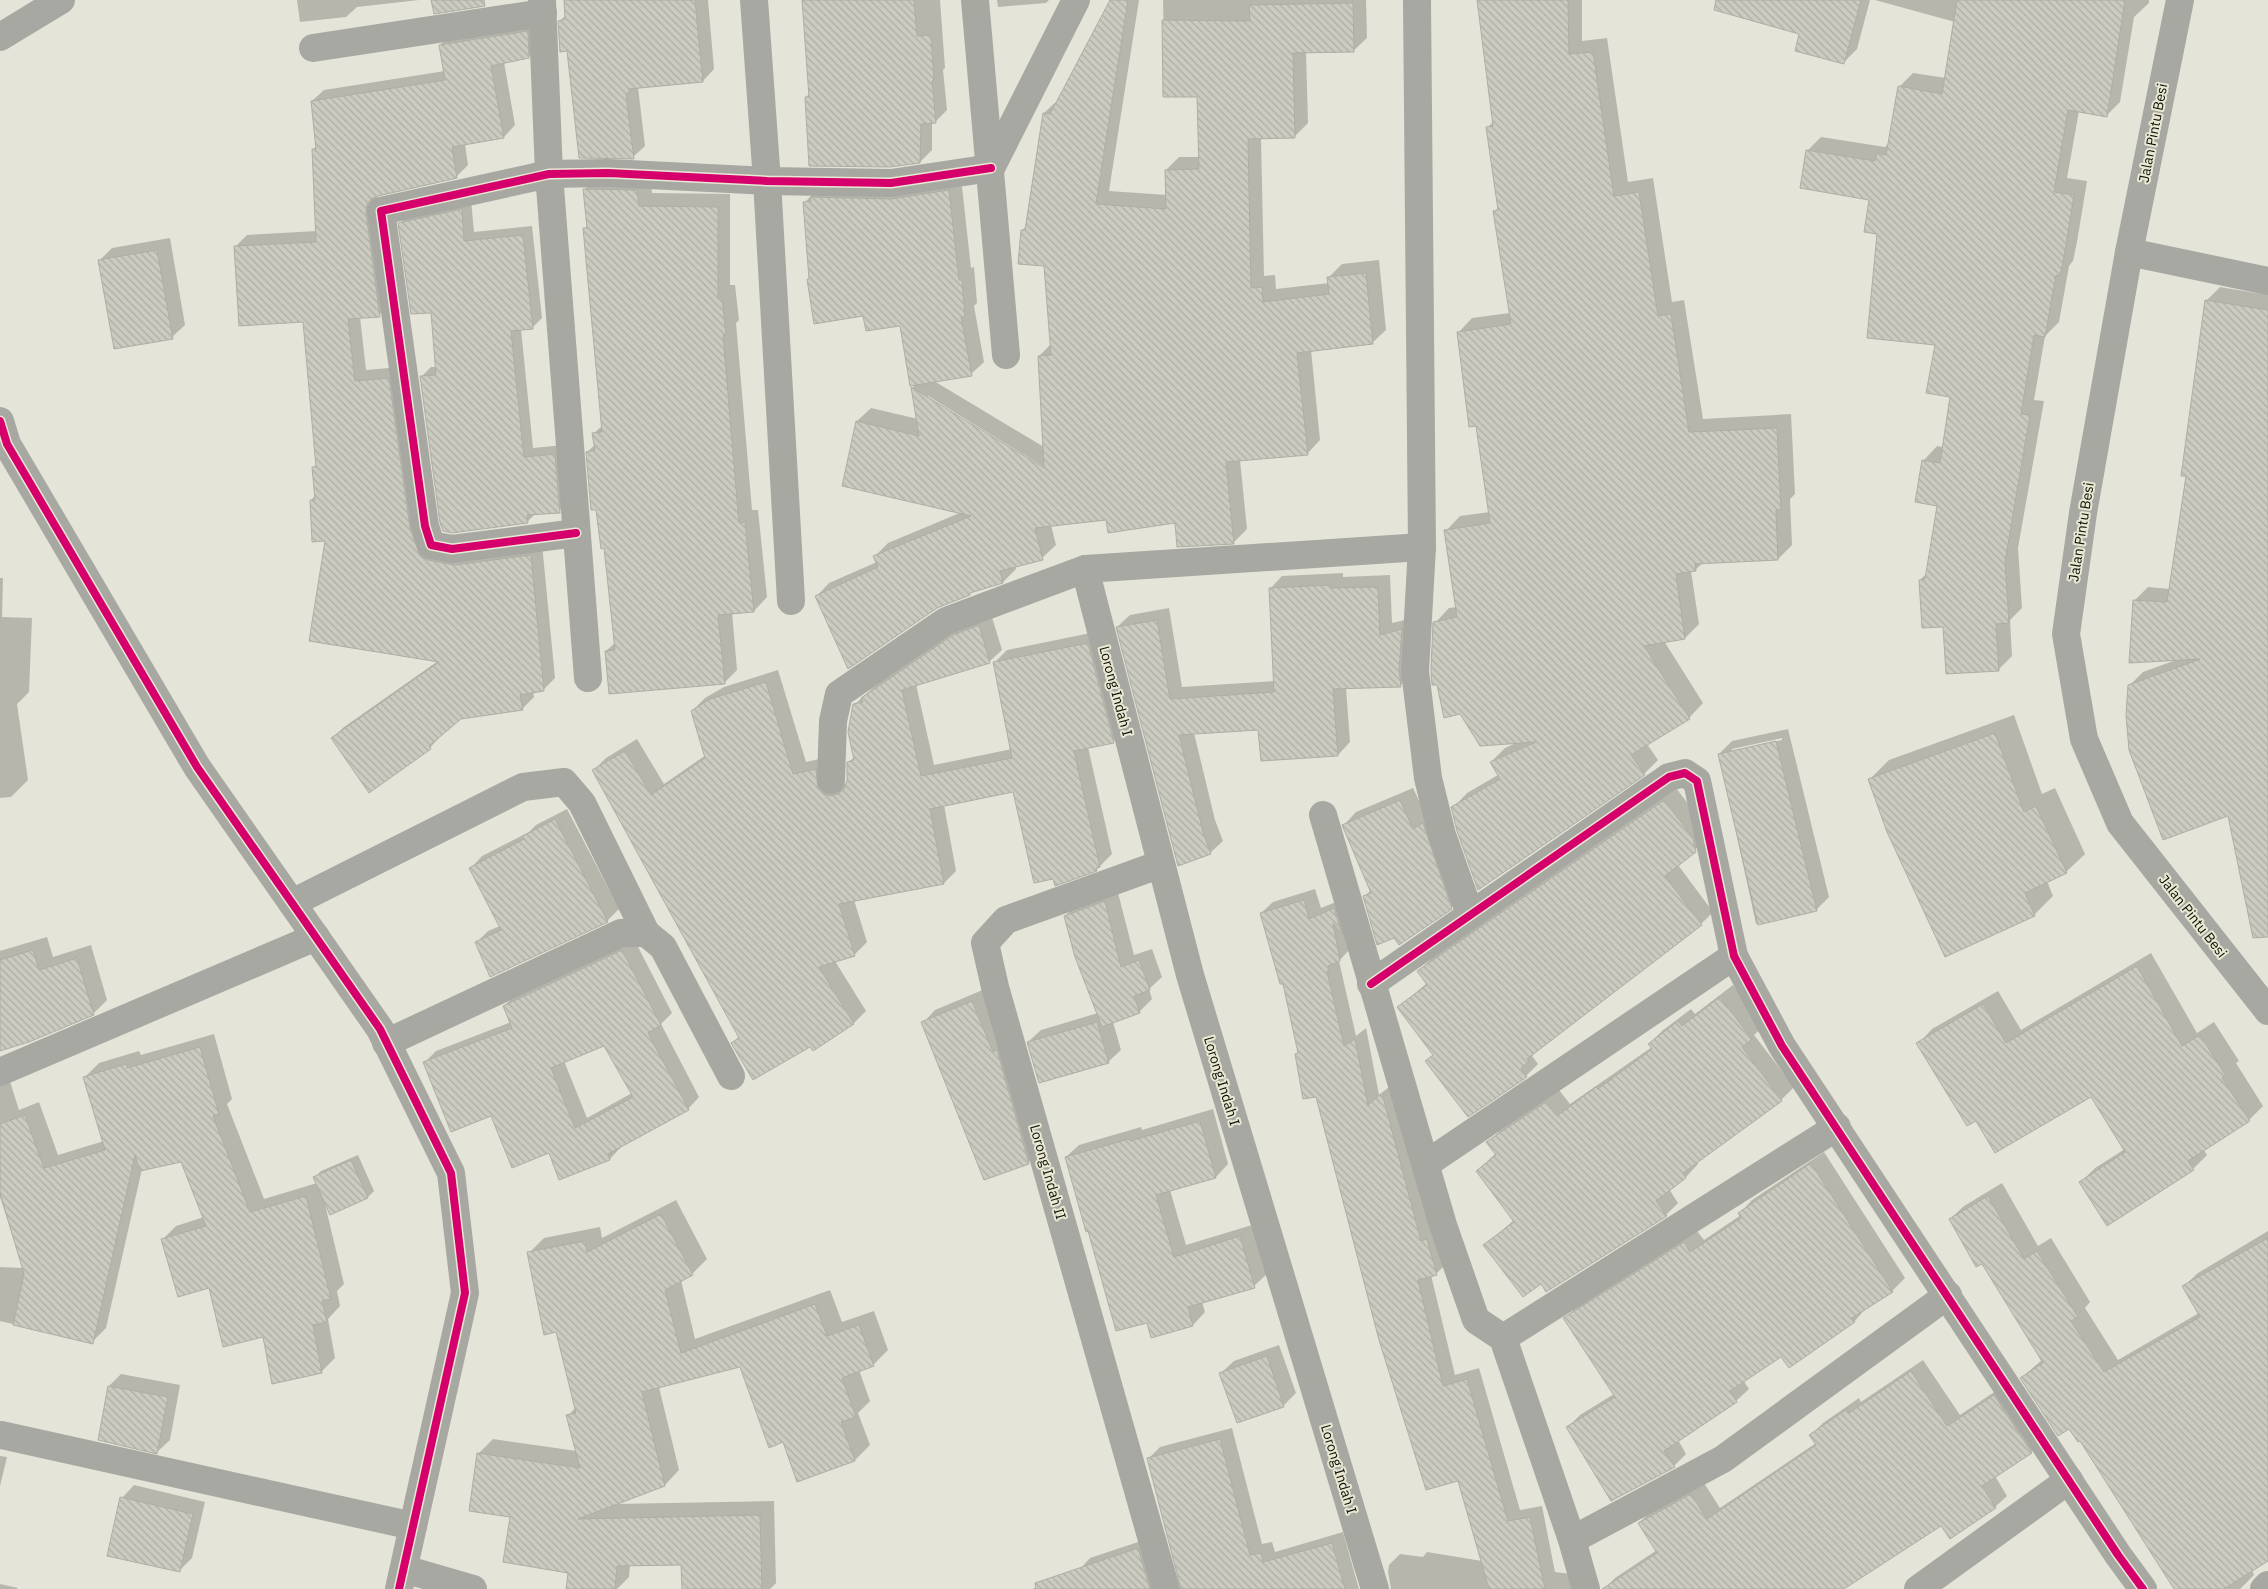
<svg xmlns="http://www.w3.org/2000/svg" width="2268" height="1589" viewBox="0 0 2268 1589" font-family="'IBM Plex Sans',sans-serif">
<defs>
<pattern id="building-back-hatch" width="6" height="6" patternUnits="userSpaceOnUse" patternTransform="scale(1.25)"><rect width="6" height="6" fill="#cbcbc1"/><path d="M-1 5l2 2M0 0l6 6M5-1l2 2" fill="none" stroke="#adada4"/></pattern>
</defs>
<rect width="100%" height="100%" fill="#e4e4d8"/>
<g fill="#0003" fill-rule="evenodd">
<path d="M297 0H419L357 7 346 17 300 22Z"/>
<path d="M565 0H708L714 69 703 81 638 87 645 146 633 157 568 49 560 21 566 15Z"/>
<path d="M803 0H940L945 68 943 70 947 110 935 122H932V150L920 162 806 97 810 93Z"/>
<path d="M997 0H1049L1046 3 998 7Z"/>
<path d="M1111 0H1139L1109 191 1167 195 1166 170 1179 157H1200L1198 96H1165L1163 0H1366L1367 38 1353 51 1306 52 1308 123 1294 137 1261 138 1264 276 1275 275 1276 289 1329 283 1328 278 1342 264 1379 260 1386 330 1372 343 1311 350 1320 440 1307 454 1240 460 1247 529 1234 542 1176 522 1107 519 1051 525 1056 545 1042 558 1015 565 1016 569 1003 582 972 591 969 594 816 597 829 583 877 562 875 556 888 543 962 512 857 421 871 408 918 419 912 388 916 384 901 325 864 315 810 278 805 202 817 190 961 178 971 268 974 267 977 303 974 306 984 362 971 374 934 381 1044 447 1039 356 1051 344 1045 265 1022 230 1027 226 1044 113 1058 100ZM928 396 1050 471 1048 473 928 399Z"/>
<path d="M1479 0H1582V41L1607 38 1628 182 1653 178 1672 302 1684 300 1703 419 1791 414 1795 494 1790 499 1792 545 1778 559 1703 563 1695 570 1691 571 1699 624 1685 638 1664 641 1703 703 1689 718 1647 744 1658 760 1644 774 1479 889 1453 808 1467 793 1498 775 1491 762 1505 748 1518 742 1435 623 1449 608 1457 607 1446 531 1460 516 1490 512 1477 424 1458 333 1472 318 1510 313 1495 211 1499 207 1488 127 1493 122Z"/>
<path d="M1740 0H1870L1857 49 1843 63 1801 33Z"/>
<path d="M1875 0H2149V3L2134 17 2120 102 2106 116 2079 111 2067 178 2087 181 2077 242 2073 261 2069 266 2059 322 2045 336 2034 400 2044 401 2018 548 2022 608 2010 620 2012 656 1998 670 1944 625 1920 580 1927 573 1939 505 1924 460 1937 446 1943 447 1952 396 1936 344 1878 233 1870 199 1807 151 1821 137 1885 147 1890 142 1899 87 1913 73 1946 78 1955 22Z"/>
<path d="M539 20 540 46 528 57 504 62 515 125 504 137 465 144 468 165 456 177 377 194V201L391 304 379 315 360 317 366 370 400 367 432 545 542 544 555 678 543 690 533 691 534 697 522 709 461 718 441 735 430 748 332 738 344 727 438 661 326 539 311 500 316 495 313 468 317 464 305 321 235 247 247 235 317 231 313 150 317 145 312 101 324 90 445 71 440 45 452 33Z"/>
<path d="M597 176 650 177 652 193 730 194V285H735L739 320 736 323 752 510H758L767 597 754 611 732 612 737 670 724 683 606 651 616 642 605 547 587 452 595 445 593 434 603 425 584 229 588 225 584 190Z"/>
<path d="M471 200 474 232 532 226 542 318 532 328 521 329 533 448 564 445 569 502 559 511 536 513 527 522 421 377 431 367H436L432 312 400 224 409 214Z"/>
<path d="M170 238 185 325 172 337 100 260 112 248Z"/>
<path d="M2220 287 2268 295V874L2229 814 2129 686 2143 672 2176 660 2134 601 2148 587 2170 589 2187 475 2206 301Z"/>
<path d="M1343 573V577L1390 575 1392 623 1414 618 1413 673 1401 685 1346 688 1350 742 1338 755 1259 729 1194 733 1215 820 1223 841 1210 853 1117 627 1130 615 1169 608 1182 687 1275 681 1270 589 1282 576Z"/>
<path d="M0 578H3L2 617 32 618 29 692 17 704 28 780 11 797 0 798Z"/>
<path d="M991 614 1002 650 989 662 916 684 934 765 1012 749 994 663 1007 650 1100 631 1126 729 1113 742 1088 747 1112 854 1096 870 1014 790 944 805 956 871 944 883 854 900 867 942 854 955 835 961 866 1011 854 1023 810 1045 733 1043 739 1036 594 770 606 758 637 739 664 784 706 755 692 711 705 698 724 687 778 670 806 762 828 757 843 784 847 783 848 763 855 756 854 705 875 686 967 623Z"/>
<path d="M2014 715 2042 794 2055 788 2085 854 2066 872 2047 881 2053 896 2034 915 1870 779 1889 760Z"/>
<path d="M1788 729 1829 897 1816 910 1756 924 1719 754 1732 741ZM1782 738V740L1732 752V749Z"/>
<path d="M1413 788 1464 895 1451 908 1364 897 1371 890 1344 825 1356 812Z"/>
<path d="M1676 788 1705 826 1707 839 1678 865 1713 912 1701 924 1540 1048 1532 1056 1538 1064 1526 1076 1468 1115 1434 1054 1398 1008 1427 983 1419 971 1431 959Z"/>
<path d="M567 809 619 909 607 921 491 975 476 943 488 931 500 926 471 868 482 856 529 832 536 825Z"/>
<path d="M1117 889 1134 955 1152 949 1162 977 1149 989 1152 999 1139 1012 1113 1022 1121 1050 1108 1062 1028 1042 1041 1030 1098 1013 1065 916 1078 903Z"/>
<path d="M1315 889 1321 908 1346 898 1351 948 1339 961 1356 1036 1366 1028 1379 1095 1394 1083 1448 1262 1436 1274 1431 1275 1455 1375 1479 1368 1520 1510 1542 1506 1555 1572 1580 1575 1575 1589H1391L1388 1572 1389 1565 1400 1554 1423 1557 1427 1552 1482 1561 1459 1480 1317 1095 1296 1054 1299 1051 1283 982 1261 913 1273 902Z"/>
<path d="M47 937 53 957 91 945 107 1000 93 1014 0 1050V951Z"/>
<path d="M634 939 672 1013 661 1024 699 1097 688 1109 621 1145V1147L610 1159 560 1178 550 1152 491 1115 425 1062 436 1051 511 1022 504 1006 516 994ZM605 1044 632 1093 587 1118 564 1061Z"/>
<path d="M2151 953 2197 1033 2214 1022 2239 1061 2236 1063 2263 1106 2249 1120 2203 1149 2207 1155 2193 1169 2081 1182 2095 1168 2125 1149 2091 1095 1977 1119 1918 1044 1932 1029 1998 991 2021 1030Z"/>
<path d="M1733 985 1764 1026 1754 1035 1794 1087 1781 1100 1697 1162 1698 1164 1686 1177 1669 1189 1678 1203 1666 1215 1541 1282 1485 1245 1514 1220 1477 1171 1496 1153 1488 1142 1501 1130 1559 1090 1570 1104 1652 1047 1649 1044 1662 1031 1691 1009 1695 1014Z"/>
<path d="M985 989 1041 1150 1028 1163 923 1023 935 1010Z"/>
<path d="M214 1034 232 1099 227 1104 264 1199 317 1183 315 1177 321 1171 358 1155 374 1191 368 1197 330 1213 325 1204 344 1284 337 1291 340 1306 328 1319 335 1358 321 1372 264 1336 162 1240 176 1226 204 1217 182 1161 142 1169 106 1328 92 1342 0 1321V1267L23 1268 0 1197V1065L7 1072 19 1110 39 1102 58 1155 104 1141 85 1077 99 1063 139 1051 141 1055Z"/>
<path d="M1213 1109 1228 1164 1216 1177 1170 1190 1186 1245 1252 1225 1267 1274 1254 1286 1202 1302 1205 1312 1193 1325 1148 1322 1089 1230 1066 1157 1079 1145 1141 1127 1142 1130Z"/>
<path d="M1824 1152 1905 1278 1892 1291 1866 1308 1854 1322 1781 1355 1743 1380 1749 1389 1736 1401 1678 1440 1686 1454 1674 1466 1568 1427 1580 1415 1614 1394 1565 1319 1577 1306 1697 1231 1704 1240 1741 1215 1740 1213 1752 1200Z"/>
<path d="M2002 1183 2038 1246 2051 1238 2090 1302 2085 1308 2118 1360 2199 1313 2184 1286 2198 1273 2268 1231V1560L2252 1570 2254 1575 2240 1589H2175L2080 1439 2021 1378 2043 1359 1982 1262 1950 1219 1964 1206Z"/>
<path d="M676 1200 707 1259 692 1274 681 1280 695 1339 830 1290 842 1322 874 1311 888 1350 873 1365 859 1370 870 1401 858 1413 870 1445 855 1460 784 1441 741 1366 659 1387 679 1470 665 1485 615 1504 774 1501 776 1583 770 1589H683L682 1564 630 1565 629 1577 617 1589H588L511 1516 478 1454 493 1439 577 1451 568 1416 576 1407 557 1331 529 1253 544 1238 600 1227 602 1238Z"/>
<path d="M1279 1345 1296 1393 1283 1406 1221 1373 1234 1361Z"/>
<path d="M1923 1360 1960 1415 2006 1384 2043 1440 2031 1452 1995 1476 2007 1496 1995 1507 1941 1524 1842 1589H1604L1615 1578 1657 1550 1639 1523 1651 1511 1704 1483 1720 1508 1816 1443 1811 1435 1823 1423 1859 1398 1861 1402Z"/>
<path d="M121 1374 180 1385 170 1440 157 1452 109 1386Z"/>
<path d="M1232 1428 1262 1544 1272 1542 1275 1552 1343 1532 1359 1589H1182L1148 1459 1160 1447Z"/>
<path d="M0 1456 7 1457 0 1486Z"/>
<path d="M134 1485 205 1502 192 1558 179 1571 122 1498Z"/>
<path d="M1150 1538 1168 1589H1032L1079 1570 1090 1558Z"/>
<path d="M0 1584 18 1588 17 1589H0Z"/>
</g>
<g fill="url(#building-back-hatch)" stroke="#aeaea5" fill-rule="evenodd">
<path d="M431 0H484L485 6 434 14Z"/>
<path d="M564 0H695L703 82 629 89V93L626 94 634 159 579 158 567 51 560 52 558 21 565 19Z"/>
<path d="M802 0H914L917 36 931 35 934 81H932L936 123 921 124 920 163 890 167 809 166 805 97H809Z"/>
<path d="M1110 0H1128L1096 204 1166 209 1165 170 1199 169 1197 97H1163L1162 20 1250 21 1249 5 1353 3 1354 52 1293 53 1295 138 1248 139 1251 288 1262 287 1263 302 1329 294 1327 277 1366 273 1373 344 1297 353 1308 455 1226 462 1234 544 1177 547 1175 523 1108 533 1106 520 1035 528 1043 560 1000 571 1003 583 970 593V595L937 608 848 669 815 596 878 567 873 556 971 516 842 486 856 421 919 436 911 387 1044 468 1038 356 1051 355 1044 266 1018 264 1021 230H1025L1043 113 1050 114Z"/>
<path d="M1477 0H1568L1569 54 1593 52 1614 196 1639 192 1658 316 1671 314 1689 432 1777 428 1781 509 1776 510 1778 560 1695 564 1696 571 1676 574 1685 639 1644 646 1690 719 1631 755 1645 775 1478 890 1457 831 1451 807 1500 779 1490 762 1536 742 1480 746 1460 714 1444 718 1437 685H1432L1431 670 1433 622 1457 617 1444 530 1490 523 1476 426 1469 427 1457 332 1511 324 1493 211 1498 210 1486 127 1493 126Z"/>
<path d="M1716 0H1861L1844 64 1795 51 1799 34 1714 10Z"/>
<path d="M1957 0H2125L2107 117 2068 110 2054 192 2074 195 2064 257 2060 276 2056 275 2045 337 2034 335 2021 414 2030 415 2005 562 2009 623 1996 624 1999 671 1946 674 1943 627 1922 628 1919 580 1925 579 1937 506 1915 502 1922 460 1940 463 1950 397 1926 393 1935 345 1867 338 1877 234 1864 232 1869 200 1800 188 1806 150 1875 161 1877 153 1886 155 1898 86 1942 94Z"/>
<path d="M528 31 529 58 491 66 504 138 452 147 457 178 378 196 371 199 367 205 366 213 380 317 348 319 355 381 389 378 410 528 420 556 428 560 454 565 531 555 544 691 520 695 523 710 461 719 429 746 431 749 369 793 331 738 439 662 309 641 325 541 312 542 310 500H315L312 467H316L303 322 239 326 234 246 316 242 312 149H316L311 101 445 80 439 45Z"/>
<path d="M583 189 637 190 639 206 718 207V298H722L726 335H723L739 523 745 522 754 612 718 615 725 684 609 694 605 651 615 650 604 548 601 549 596 510H591L586 452 595 450 592 433 602 432 583 228H587Z"/>
<path d="M949 190 959 280H962L965 317H961L972 376 910 386 900 326 866 331 863 316 814 324 807 279H809L803 202 811 201 810 197 891 199Z"/>
<path d="M462 209 464 241 523 235 533 329 511 331 524 457 555 454 560 513 527 515 528 523 452 533 443 531 440 523 420 376 436 375 431 313 411 314 398 223Z"/>
<path d="M157 250 173 339 114 349 98 260Z"/>
<path d="M2205 300 2268 310V937L2253 938 2228 816 2163 840 2129 750 2126 715 2128 685 2200 659 2129 663 2133 600 2167 602 2186 476H2181Z"/>
<path d="M1331 585V588L1378 587 1380 635 1402 629 1399 670 1401 687 1333 689 1338 756 1261 761 1258 730 1179 735 1203 832 1211 854 1178 866 1116 627 1157 620 1170 699 1274 692 1269 588Z"/>
<path d="M979 625 990 663 902 690 921 776 1012 758 993 662 1088 643 1114 743 1074 751 1100 867 1096 868 1097 871 1055 886 1053 879 1034 883 1013 792 930 809 944 884 839 904 855 956 819 967 854 1024 813 1051 810 1047 753 1080 731 1043 739 1038 592 770 625 751 651 795 705 758 691 711 710 699 766 682 793 774 816 769 818 788 823 793 830 796 838 794 844 789 847 781V762L854 760 848 732 853 704 863 702 861 698 953 635Z"/>
<path d="M1995 733 2024 812 2036 806 2067 873 2025 893 2035 916 1945 957 1887 832 1868 779Z"/>
<path d="M1776 741 1817 911 1758 925 1718 754Z"/>
<path d="M1400 800 1413 829 1423 823 1452 909 1399 945 1394 938 1377 945 1363 896 1371 893 1342 825Z"/>
<path d="M1664 800 1693 838 1696 852 1665 876 1702 925 1527 1059 1529 1061 1521 1068 1527 1077 1468 1117 1425 1061 1433 1055 1397 1007 1427 985 1417 971Z"/>
<path d="M555 819 608 922 490 977 475 942 501 930 469 868 524 839 523 836Z"/>
<path d="M1304 900 1309 919 1334 908 1342 934 1333 923 1340 961 1328 966 1329 970 1327 971 1344 1046 1355 1039 1368 1105 1382 1093 1421 1241 1427 1239 1437 1275 1418 1280 1443 1386 1467 1379 1508 1521 1530 1517 1545 1589H1489L1458 1481 1426 1490 1379 1340 1316 1097 1303 1099 1295 1054 1298 1053 1283 984H1280L1260 913Z"/>
<path d="M1105 901 1121 967 1139 960 1150 990 1134 996 1140 1013 1102 1027 1075 957 1064 916Z"/>
<path d="M33 950 39 970 77 958 94 1015 29 1042 0 1051V960Z"/>
<path d="M622 950 661 1025 648 1033 689 1110 608 1154 610 1160 559 1180 549 1153 512 1168 491 1116 451 1132 423 1062 512 1028 503 1006ZM604 1046 633 1097 575 1128 551 1068Z"/>
<path d="M2137 966 2182 1046 2200 1035 2226 1076 2222 1078 2250 1121 2188 1161 2194 1170 2107 1226 2079 1182 2125 1152 2091 1097 1995 1153 1976 1121 1967 1126 1916 1043 1983 1004 2006 1043Z"/>
<path d="M1720 997 1752 1039 1742 1047 1782 1101 1683 1173 1686 1178 1656 1201 1667 1216 1546 1292 1541 1284 1523 1297 1483 1245 1514 1222 1476 1171 1496 1155 1486 1142 1546 1102 1557 1116 1596 1087 1598 1089 1652 1049 1648 1044 1678 1021 1682 1026Z"/>
<path d="M972 1001 993 1052 997 1050 1029 1164 984 1180 921 1022Z"/>
<path d="M1097 1022 1109 1063 1039 1083 1027 1042Z"/>
<path d="M200 1047 219 1114 213 1116 250 1212 306 1196 331 1299 322 1301 327 1322 313 1325 322 1373 272 1384 263 1337 223 1347 209 1288 178 1297 161 1239 206 1226 181 1162 140 1171 135 1155 93 1344 13 1325 24 1274 0 1193V1124L25 1115 44 1168 105 1150 83 1077 126 1064 127 1068Z"/>
<path d="M1200 1121 1216 1178 1156 1195 1174 1257 1240 1236 1255 1288 1188 1307 1193 1326 1151 1338 1147 1323 1116 1331 1088 1231 1086 1232 1065 1157 1129 1139 1130 1141Z"/>
<path d="M351 1160 368 1198 330 1215 313 1177Z"/>
<path d="M1811 1163 1893 1292 1852 1318 1855 1322 1789 1368 1781 1357 1730 1391 1737 1402 1664 1451 1675 1467 1611 1501 1566 1427 1615 1397 1563 1318 1684 1242 1690 1252 1741 1218 1738 1213Z"/>
<path d="M1988 1196 2024 1259 2037 1251 2078 1317 2071 1321 2104 1372 2200 1317 2182 1286 2268 1238V1561L2224 1589H2174L2080 1441 2078 1442 2069 1429 2058 1436 2020 1378 2043 1363 1982 1264 1976 1267 1949 1219Z"/>
<path d="M661 1214 693 1275 665 1290 681 1353 815 1304 827 1336 859 1325 874 1366 842 1378 856 1417 841 1422 855 1461 797 1482 783 1442 769 1448 740 1367 642 1392 665 1486 578 1519 760 1515 762 1589H682L681 1565 617 1566 615 1589H566L568 1573 503 1562 510 1517 469 1511 477 1453 580 1468 566 1415 576 1413 556 1332 544 1335 527 1252 585 1241 587 1252Z"/>
<path d="M1267 1356 1284 1407 1237 1423 1219 1373Z"/>
<path d="M1911 1371 1947 1426 1994 1395 2032 1453 1982 1486 1996 1508 1950 1539 1941 1526 1844 1589H1602L1657 1553 1638 1523 1691 1494 1707 1519 1816 1445 1809 1435 1847 1409 1849 1413Z"/>
<path d="M108 1386 168 1397 157 1454 98 1440Z"/>
<path d="M1220 1439 1250 1555 1261 1553 1263 1562 1332 1543 1345 1589H1181L1147 1458Z"/>
<path d="M120 1497 193 1514 180 1572 107 1556Z"/>
<path d="M1138 1548 1150 1589H1036L1035 1583Z"/>
</g>
<g fill="none" stroke-linecap="round" stroke-linejoin="round">
<g stroke="#a8a8a2" stroke-width="28">
<path d="M542 0 549 174 588 678"/>
<path d="M754 0 767 181 791 601"/>
<path d="M975 0 1006 355"/>
<path d="M1417 0 1422 547 1415 671 1428 778 1442 835 1470 914"/>
<path d="M2180 0 2129 252 2083 513 2066 634 2084 739 2120 823 2268 1011"/>
<path d="M0 37 61 0"/>
<path d="M313 48 543 13"/>
<path d="M991 168 1076 0"/>
<path d="M2129 252 2268 281"/>
<path d="M0 421 7 444 197 767 380 1029 451 1173 465 1293 399 1589"/>
<path d="M576 533 452 549 431 545 425 526 381 211 549 174 608 173 767 181 891 183 991 168"/>
<path d="M1085 569 1190 975 1375 1589"/>
<path d="M831 780 833 721 839 694 946 621 1085 569 1422 547"/>
<path d="M1323 815 1443 1225 1476 1320 1503 1338 1572 1540 1586 1589"/>
<path d="M1161 864 1006 920 985 943 995 987 1166 1589"/>
<path d="M292 903 523 787 564 782 582 803 646 933"/>
<path d="M1371 984 1669 777 1685 773 1697 781 1734 956 1782 1046 2118 1555 2143 1589"/>
<path d="M386 1043 621 933H646L663 947 731 1076"/>
<path d="M0 1072 316 937"/>
<path d="M1426 1164 1734 956"/>
<path d="M1503 1338 1837 1127"/>
<path d="M1 1435 413 1526"/>
<path d="M1572 1540 1723 1459 1948 1295"/>
<path d="M404 1569 473 1589"/>
<path d="M1918 1589 2069 1480"/>
<path d="M2264 1589 2268 1585"/>
</g>
<defs>
<g id="cycleway">
<path d="M0 421 7 444 197 767 380 1029 451 1173 465 1293 399 1589"/>
<path d="M576 533 452 549 431 545 425 526 381 211 549 174 608 173 767 181 891 183 991 168"/>
<path d="M1371 984 1669 777 1685 773 1697 781 1734 956 1782 1046 2118 1555 2143 1589"/>
</g>
</defs>
<use href="#cycleway" stroke="#e9e9d3" stroke-width="11"/>
<use href="#cycleway" stroke="#d6006c" stroke-width="8"/>
</g>
<g text-anchor="middle" dominant-baseline="central" stroke-width="4" stroke-linejoin="round" paint-order="stroke">
<g font-size="14" fill="#0e0e07" stroke="#e9e9d3">
<text transform="translate(2153 133) rotate(-79)">Jalan Pintu Besi</text>
<text transform="translate(2081 532) rotate(-81)">Jalan Pintu Besi</text>
<text transform="translate(1116 691) rotate(75)">Lorong Indah I</text>
<text transform="translate(2193 916) rotate(52)">Jalan Pintu Besi</text>
<text transform="translate(1222 1081) rotate(73)">Lorong Indah I</text>
<text transform="translate(1048 1172) rotate(74)">Lorong Indah II</text>
<text transform="translate(1339 1469) rotate(73)">Lorong Indah I</text>
</g>
</g>
</svg>
